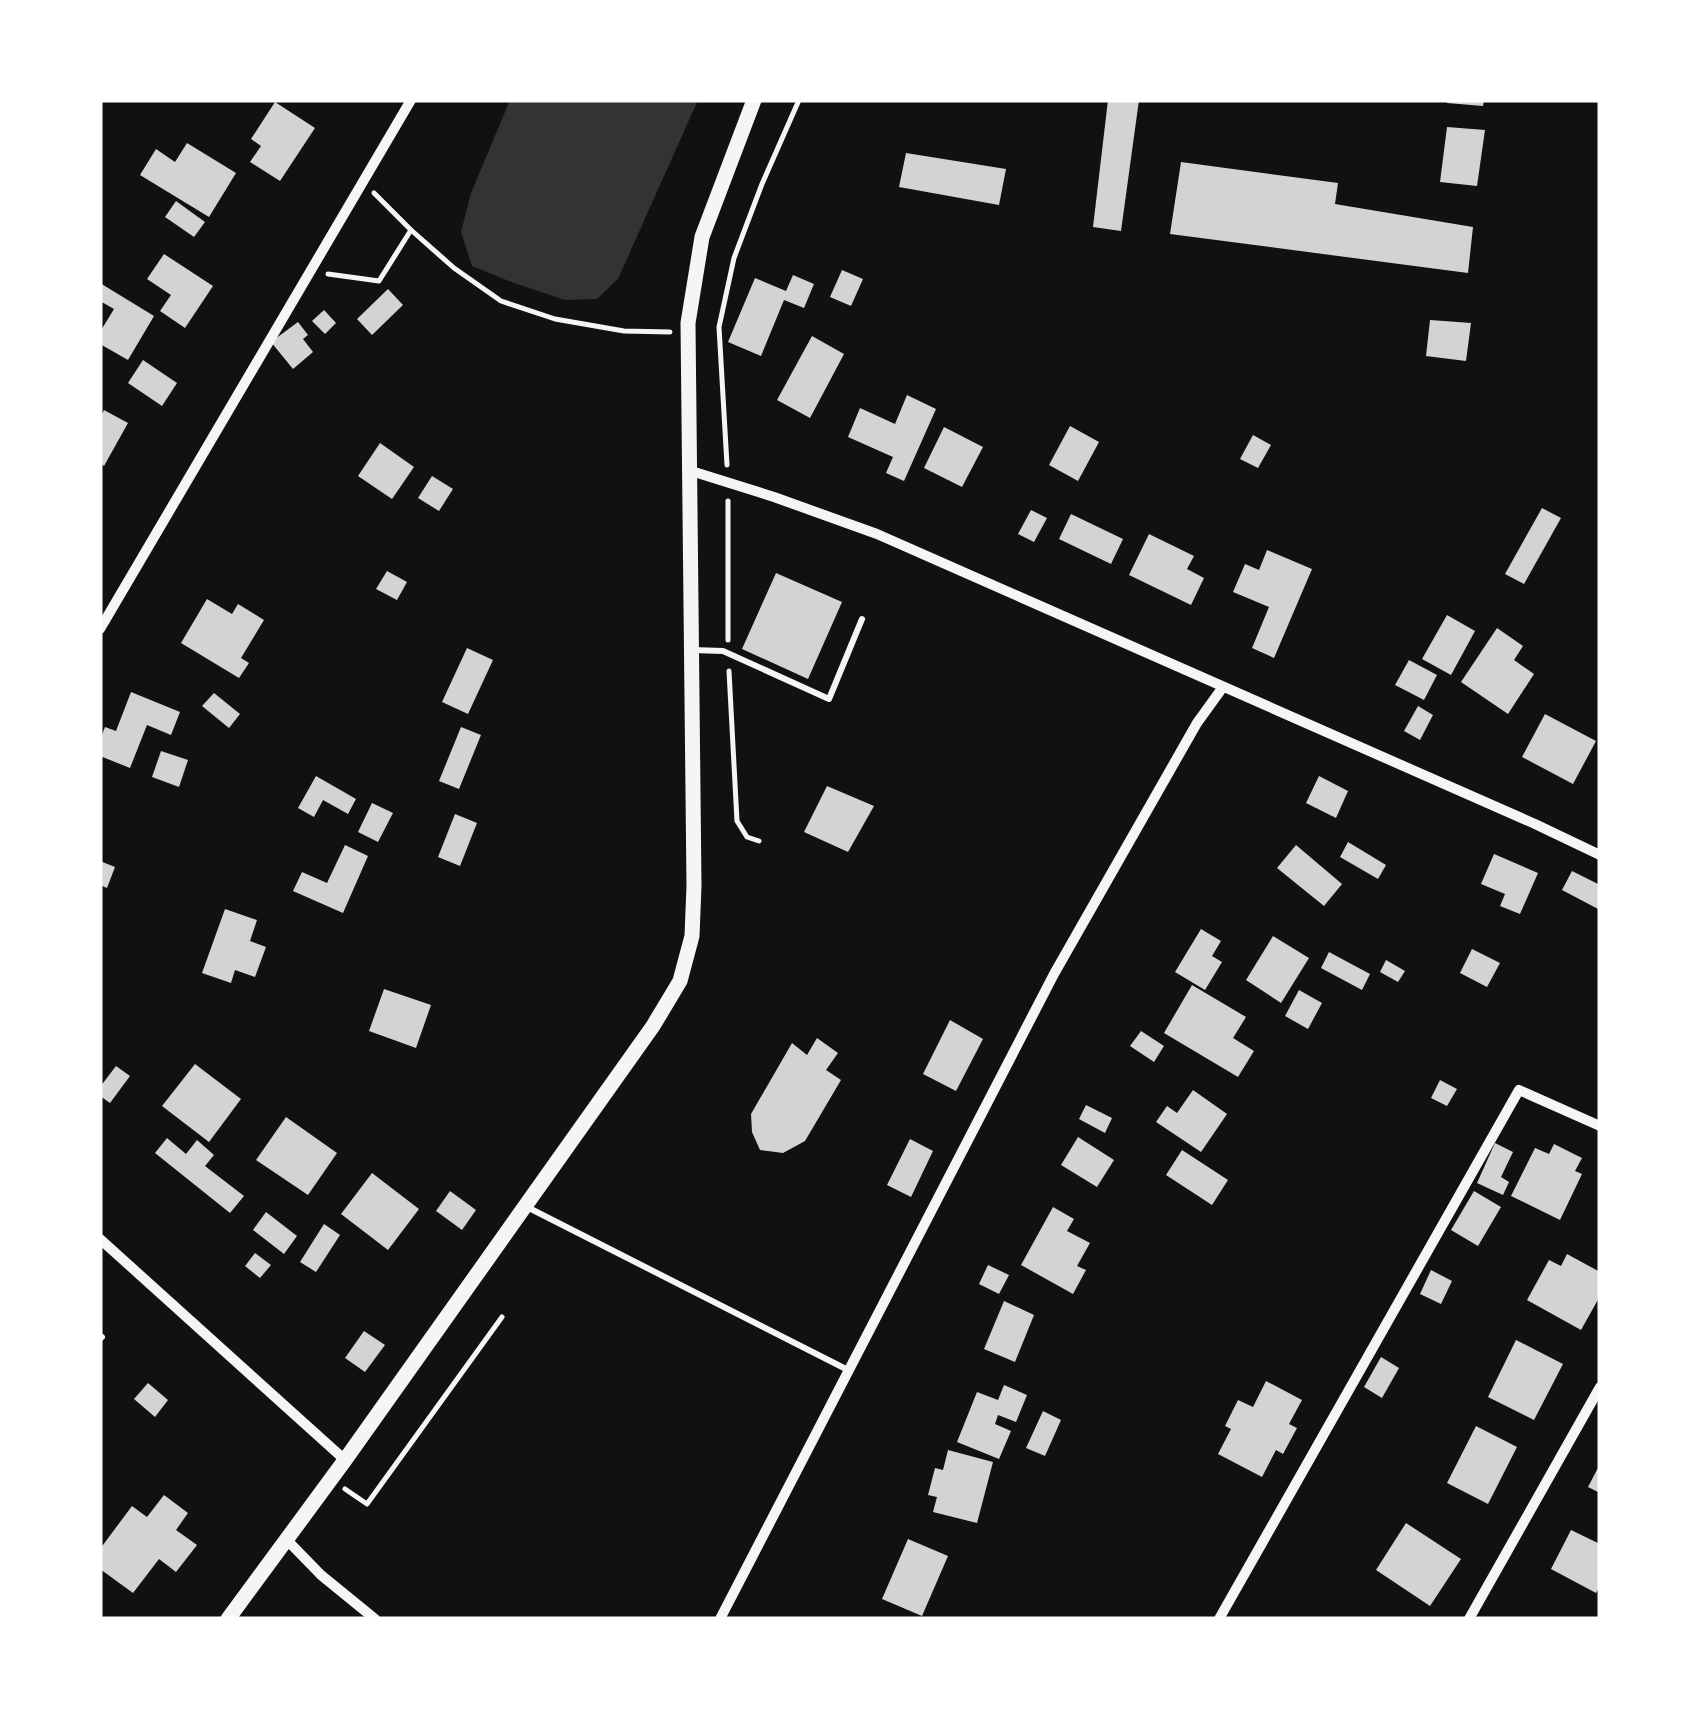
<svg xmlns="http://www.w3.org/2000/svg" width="1700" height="1719" viewBox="0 0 1700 1719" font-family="'Fira Sans',sans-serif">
<rect width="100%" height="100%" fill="#111"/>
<path fill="#333" d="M510 100H698L618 279 597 299 565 300 514 283 472 266 461 232 471 193Z"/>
<g fill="#d3d3d3">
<path d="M1108 100H1139L1121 231 1093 227Z"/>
<path d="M1447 100H1484L1483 106 1447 103Z"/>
<path d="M275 102 315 128 280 181 250 162 261 146 251 139Z"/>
<path d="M1447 127 1485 130 1477 186 1440 182Z"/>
<path d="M187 143 236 173 209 217 140 175 156 149 175 162Z"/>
<path d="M906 153 1006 169 999 205 899 187Z"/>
<path d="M1181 162 1338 183 1335 204 1473 227 1468 273 1170 234Z"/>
<path d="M176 201 205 222 194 237 165 217Z"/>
<path d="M164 254 213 286 185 328 160 311 171 295 147 279Z"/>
<path d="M842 270 863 279 851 306 830 297Z"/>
<path d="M793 275 814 284 804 308 784 300 761 356 728 342 755 278 786 291Z"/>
<path d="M100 283 154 316 128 360 100 344V332L114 309 100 301Z"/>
<path d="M388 289 403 305 372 335 357 319Z"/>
<path d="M324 310 336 323 325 334 312 321Z"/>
<path d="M1430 320 1471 323 1466 361 1426 356Z"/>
<path d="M298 322 308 335 303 339 313 352 293 369 271 342Z"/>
<path d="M812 336 844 354 810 418 777 400Z"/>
<path d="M143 360 177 383 162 406 128 383Z"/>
<path d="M907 395 936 409 904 481 886 473 893 457 848 437 860 408 895 424Z"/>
<path d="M104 410 128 423 104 466 100 463V418Z"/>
<path d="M1070 426 1099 442 1078 481 1049 465Z"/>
<path d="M944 427 983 447 962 487 924 468Z"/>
<path d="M1253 435 1271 445 1258 468 1240 459Z"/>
<path d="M380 443 414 467 392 499 358 476Z"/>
<path d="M432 476 453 489 439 511 418 498Z"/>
<path d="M1542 508 1561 518 1524 584 1505 574Z"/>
<path d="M1031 510 1047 518 1034 542 1018 534Z"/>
<path d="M1071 514 1123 539 1111 564 1059 539Z"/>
<path d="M1149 534 1194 556 1187 569 1204 578 1191 605 1129 575Z"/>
<path d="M1267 550 1312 569 1274 658 1252 648 1269 607 1233 592 1245 564 1259 570Z"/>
<path d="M387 571 407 582 397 600 376 589Z"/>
<path d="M776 573 842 602 808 679 742 649Z"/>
<path d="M207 599 232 614 238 604 264 620 241 658 249 663 239 678 181 643Z"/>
<path d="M1447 615 1475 631 1451 675 1422 659Z"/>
<path d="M1497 628 1523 646 1514 660 1534 674 1508 714 1461 682Z"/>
<path d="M467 648 493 660 468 714 442 702Z"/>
<path d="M1409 660 1437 675 1424 700 1395 685Z"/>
<path d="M131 692 180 712 171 735 147 725 130 768 100 756V740L105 727 116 731Z"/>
<path d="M214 693 240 714 229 728 202 706Z"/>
<path d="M1418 706 1433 715 1420 740 1404 731Z"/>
<path d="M1545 714 1596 741 1573 784 1522 757Z"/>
<path d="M461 727 481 735 459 789 439 781Z"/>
<path d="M161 751 188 760 179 787 152 777Z"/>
<path d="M316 776 356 799 348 814 323 800 314 817 298 808Z"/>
<path d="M1319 776 1348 791 1336 818 1306 803Z"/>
<path d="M827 786 874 806 848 852 804 832Z"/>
<path d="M372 803 393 813 378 842 358 832Z"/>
<path d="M455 814 477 823 460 866 438 857Z"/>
<path d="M1348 842 1386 865 1378 879 1340 857Z"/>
<path d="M345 845 368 856 343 913 293 891 302 872 327 883Z"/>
<path d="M1296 845 1342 884 1324 906 1277 868Z"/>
<path d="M1494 854 1538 873 1520 914 1500 906 1505 894 1481 884Z"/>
<path d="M100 861 115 867 107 888 100 885Z"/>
<path d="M1572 871 1600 885V910L1562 890Z"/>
<path d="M225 909 257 920 250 941 266 947 255 977 235 970 231 983 202 973Z"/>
<path d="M1201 929 1221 941 1212 956 1222 962 1205 990 1175 972Z"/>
<path d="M1273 936 1309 958 1281 1003 1246 980Z"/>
<path d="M1472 949 1500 963 1487 987 1460 973Z"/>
<path d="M1329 952 1370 974 1362 990 1321 968Z"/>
<path d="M1386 960 1405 971 1398 982 1380 972Z"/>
<path d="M1192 985 1246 1017 1233 1038 1254 1051 1238 1077 1164 1033Z"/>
<path d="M384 989 431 1005 416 1048 369 1031Z"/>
<path d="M1299 990 1322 1003 1308 1029 1285 1016Z"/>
<path d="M950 1020 983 1039 956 1091 923 1074Z"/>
<path d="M1141 1031 1164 1046 1154 1062 1130 1046Z"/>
<path d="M817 1038 838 1053 826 1070 841 1080 805 1141 783 1153 760 1150 752 1132 751 1114 792 1043 807 1055Z"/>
<path d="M195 1064 241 1099 209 1142 162 1106Z"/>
<path d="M116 1066 130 1076 110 1103 100 1096V1087Z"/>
<path d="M1440 1080 1457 1089 1447 1106 1431 1098Z"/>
<path d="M1193 1090 1227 1114 1201 1152 1156 1122 1167 1106 1177 1113Z"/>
<path d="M1086 1105 1112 1118 1105 1133 1079 1119Z"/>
<path d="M286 1117 337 1153 308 1195 256 1160Z"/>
<path d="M1078 1137 1114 1160 1097 1187 1061 1165Z"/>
<path d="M167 1138 186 1154 197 1140 214 1155 205 1166 244 1196 230 1213 155 1153Z"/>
<path d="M910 1139 933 1151 911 1197 887 1185Z"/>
<path d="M1495 1143 1513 1152 1501 1177 1509 1182 1503 1195 1477 1183Z"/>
<path d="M1554 1144 1582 1158 1575 1171 1582 1174 1560 1220 1511 1196 1535 1148 1549 1154Z"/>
<path d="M1182 1150 1228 1180 1212 1205 1166 1175Z"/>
<path d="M372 1173 419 1209 388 1250 341 1214Z"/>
<path d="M450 1191 476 1210 462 1230 436 1211Z"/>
<path d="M1474 1191 1501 1207 1478 1246 1451 1230Z"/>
<path d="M1053 1207 1074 1219 1067 1231 1090 1243 1077 1266 1086 1270 1073 1294 1021 1265Z"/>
<path d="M266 1212 297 1236 284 1254 253 1230Z"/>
<path d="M324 1224 340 1235 316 1272 300 1262Z"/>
<path d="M255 1253 271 1265 260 1278 245 1266Z"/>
<path d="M1567 1254 1600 1272V1296L1581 1330 1527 1300 1549 1260 1561 1266Z"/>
<path d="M988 1265 1009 1275 999 1294 979 1284Z"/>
<path d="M1431 1270 1452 1281 1441 1304 1420 1294Z"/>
<path d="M1004 1301 1034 1315 1015 1362 984 1349Z"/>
<path d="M364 1331 385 1345 365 1372 345 1358Z"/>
<path d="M1516 1340 1563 1364 1534 1420 1488 1397Z"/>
<path d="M1381 1357 1399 1368 1382 1398 1364 1387Z"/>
<path d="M1266 1381 1302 1400 1289 1424 1297 1428 1283 1454 1276 1450 1262 1477 1218 1454 1231 1429 1225 1426 1238 1400 1253 1407Z"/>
<path d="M148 1383 168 1400 155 1417 134 1399Z"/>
<path d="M1004 1385 1027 1395 1016 1422 998 1415 995 1424 1011 1431 999 1459 957 1442 977 1392 998 1400Z"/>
<path d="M1043 1411 1061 1420 1045 1456 1026 1448Z"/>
<path d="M1476 1426 1517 1447 1488 1504 1447 1483Z"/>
<path d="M948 1450 993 1462 977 1523 933 1512 937 1497 928 1495 935 1468 943 1470Z"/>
<path d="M1600 1464V1493L1588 1487Z"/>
<path d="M164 1495 188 1513 176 1530 197 1545 176 1572 159 1559 133 1593 100 1569V1549L132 1506 147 1517Z"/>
<path d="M1406 1523 1461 1559 1430 1606 1376 1570Z"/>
<path d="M1571 1530 1600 1544V1586L1596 1593 1551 1569Z"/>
<path d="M908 1539 948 1556 922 1616 882 1599Z"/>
</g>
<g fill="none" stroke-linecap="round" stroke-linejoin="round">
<g stroke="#f5f5f5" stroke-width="5">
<path d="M374 193 411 230"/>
<path d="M328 274 379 281 411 230 454 268 501 301 555 319 624 331 670 332"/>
<path d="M727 465 719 327 734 258 762 184 799 100"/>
<path d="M728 501V640"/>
<path d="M729 671 737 821 747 837 759 841"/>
<path d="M345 1489 367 1504 502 1317"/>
</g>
<g stroke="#f5f5f5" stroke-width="6">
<path d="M692 650 723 651 829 699 862 619"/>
<path d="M525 1206 848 1370"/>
<path d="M100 1339 102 1337"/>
</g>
<g stroke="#f5f5f5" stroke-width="10">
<path d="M688 470 774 497 877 534 1535 824 1600 855"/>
<path d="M100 629 411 100"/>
<path d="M100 1239 345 1460"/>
<path d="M286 1539 321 1575 375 1619"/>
<path d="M720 1619 1054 974 1197 723 1223 687"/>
<path d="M1219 1619 1519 1090 1600 1126"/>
<path d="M1469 1619 1600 1387"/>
</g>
<path stroke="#f5f5f5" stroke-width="15" d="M228 1619 345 1460 653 1026 680 981 692 936 694 886 688 323 702 237 754 100"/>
</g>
<rect width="1700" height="1719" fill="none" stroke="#ffffff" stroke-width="205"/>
</svg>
